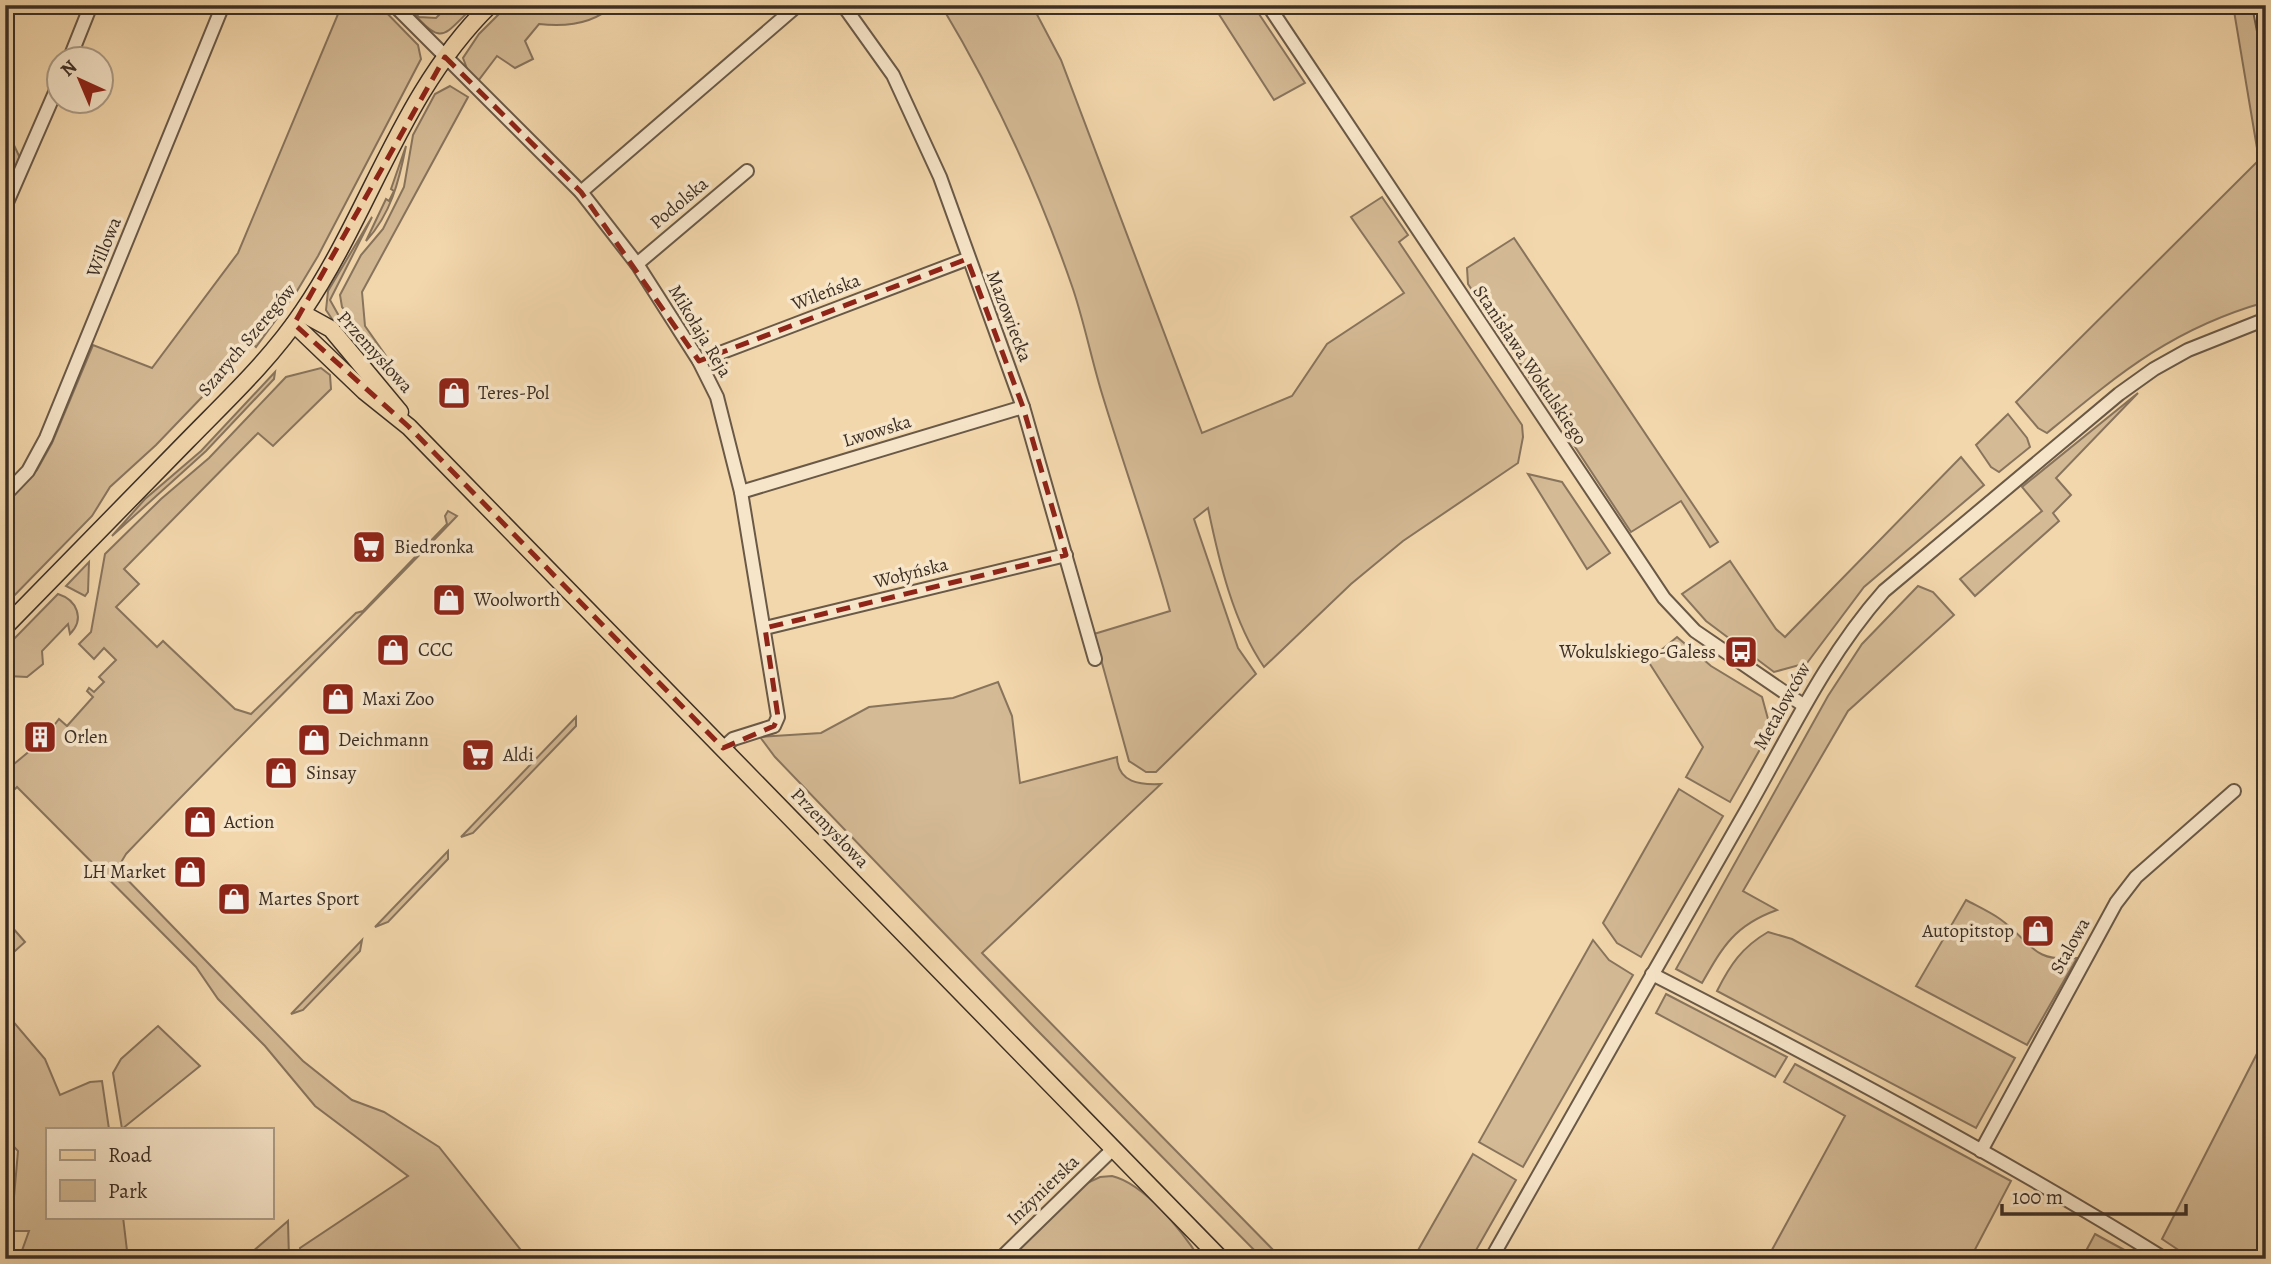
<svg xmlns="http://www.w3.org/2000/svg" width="2271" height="1264" viewBox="0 0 2271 1264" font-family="Alegreya,serif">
<rect width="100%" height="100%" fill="#f3d7ac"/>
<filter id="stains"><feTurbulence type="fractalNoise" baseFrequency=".00286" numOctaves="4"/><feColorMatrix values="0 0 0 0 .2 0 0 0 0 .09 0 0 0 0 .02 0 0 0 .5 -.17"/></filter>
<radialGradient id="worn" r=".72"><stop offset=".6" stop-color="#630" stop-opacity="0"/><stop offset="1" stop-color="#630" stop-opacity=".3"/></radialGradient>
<g fill="#d4ba95" stroke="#88745d" stroke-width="2">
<path d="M346 5H379L418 45 421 59 318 256 297 291 256 347 253 344 156 445 110 487 92 516 5 605V505L37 470 52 443 93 345 152 368 238 253 338 14Z"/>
<path d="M405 5 419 17 436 18 449 5H475C439 40 444 46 405 5Z"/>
<path d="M508 5H613C594 24 566 27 539 24L525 41 533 59 515 68 497 56 478 81 469 74 463 58 479 34Z"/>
<path d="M941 5H1032L1061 60 1202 433 1292 396 1327 344 1404 293 1351 217 1382 197 1408 235 1399 242 1522 425 1523 437 1518 463 1403 541 1351 584 1264 667C1233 622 1219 561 1208 508L1194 519 1238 648 1256 674 1156 772H1146L1129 761 1094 634 1170 611C1150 538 1125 469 1103 397 1092 362 1085 325 1073 289 1039 190 995 95 941 5Z"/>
<path d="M1213 5H1253L1305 83 1274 100Z"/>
<path d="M2233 5H2253L2266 80V302C2173 328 2120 373 2047 433L2038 428 2016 402 2259 160Z"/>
<path d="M450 86 468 97 362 292 365 326 386 356 384 358 342 307 340 295 361 255 383 229 404 187 413 135 435 94Z"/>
<path d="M5 126 20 158 5 187Z"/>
<path d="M406 146C399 181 391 214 366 241L386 199 389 201 394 191 391 189Z"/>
<path d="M372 217 330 300 344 325 340 331 326 310 328 291Z"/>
<path d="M1514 238 1718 542 1710 547 1681 501 1631 532 1468 284 1467 268Z"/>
<path d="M321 368 330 375 331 389 273 446 258 433 124 569 139 584 116 607 157 647 163 641 235 709 251 714 356 613 363 611 447 524 445 516 448 511 457 516C348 630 235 740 126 854L117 869 303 1061 352 1100 384 1112 439 1147 528 1259H301L300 1248 408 1176 315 1106 265 1046 218 999 196 967 17 787 14 790 5 785V756L14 764 32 749 36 752 55 732 52 728 59 719 67 726 93 697 87 691 89 688 94 692 104 682 99 677 116 660 104 648 94 659 79 644 91 632 105 554 161 499 209 458 286 377Z"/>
<path d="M275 372 274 379 206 451 112 536 145 499 201 451Z"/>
<path d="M2138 393 2056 478 2071 495 2053 513 2059 521 1975 596 1960 579 2042 511 2022 487Z"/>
<path d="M2008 414 2027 438 2030 447 1999 472 1991 467 1976 445Z"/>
<path d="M1961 457 1984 485 1864 587 1807 663 1774 672 1706 621 1682 594 1730 561 1776 629 1785 637Z"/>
<path d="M1528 474 1562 482 1610 553 1587 569Z"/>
<path d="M89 562 88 592 85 596 66 586Z"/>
<path d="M1918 586 1933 592 1954 615 1848 711 1743 891 1777 910C1735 925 1723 946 1702 983L1676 969 1828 696 1862 644Z"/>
<path d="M58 594C77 600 85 619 70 634L68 624 42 651 43 664 27 677 8 676 5 648Z"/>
<path d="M1677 637 1711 666 1762 697 1771 730 1730 802 1686 777 1703 747 1648 661Z"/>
<path d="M998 682 1012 716 1020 783 1117 757C1118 783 1140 785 1161 784L982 953 1282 1259H1263L1035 1028 775 757 760 737 821 733 869 707 953 698Z"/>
<path d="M576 717V726L473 833 461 837Z"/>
<path d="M1679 789 1723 816 1641 957 1617 943 1603 923Z"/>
<path d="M448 851V859L388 922 375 927Z"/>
<path d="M1966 900C1977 906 1990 912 2000 919 2031 941 2031 963 2077 958L2027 1045 1916 986Z"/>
<path d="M5 919 25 942 5 960Z"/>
<path d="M1768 932 1792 939 2015 1058 1976 1128 1717 991C1730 965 1742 947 1768 932Z"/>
<path d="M362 940 360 951 303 1010 291 1014Z"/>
<path d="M1593 940 1609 960 1633 975 1523 1167 1479 1142Z"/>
<path d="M1666 994 1787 1057 1775 1077 1656 1013Z"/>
<path d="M5 1012 45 1059 60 1095 90 1082 102 1081 109 1129H47V1217H123L128 1259H19L29 1231H11L18 1151 5 1137Z"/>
<path d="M158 1026 200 1066 122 1129 113 1073 121 1059Z"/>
<path d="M2266 1036V1259H2192L2162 1239Z"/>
<path d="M1795 1064 2011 1181 1970 1259H1767L1845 1116 1784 1082Z"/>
<path d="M1473 1154 1516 1180 1471 1259H1413Z"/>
<path d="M1112 1176C1145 1184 1182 1231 1200 1259H1010L1085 1184 1100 1177Z"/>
<path d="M288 1221 289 1259H244Z"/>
<path d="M2095 1234 2141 1259H2103L2087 1249Z"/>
</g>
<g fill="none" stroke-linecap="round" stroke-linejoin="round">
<defs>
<g id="minor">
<path d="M394 5 581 192 637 264 699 361 717 397 741 492 778 717 774 726 733 739 723 748"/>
<path d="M843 5 893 75 940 177 1023 407 1095 659"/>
<path d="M1268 5 1664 598 1695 631 1803 705"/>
<path d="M2259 5 2266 41"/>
<path d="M69 60 91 5"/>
<path d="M581 192 798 5"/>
<path d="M5 207 60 81"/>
<path d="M637 264 747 171"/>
<path d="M699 361 967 259"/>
<path d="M741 492 1023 407"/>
<path d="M5 495 28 471 46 438 223 5"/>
<path d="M765 628 1066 555"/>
<path d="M1652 974C1826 1063 1999 1156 2165 1259"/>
<path d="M1981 1151 2116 903 2136 877 2234 791"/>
<path d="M1000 1259 1114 1148"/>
<path d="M1491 1259C1574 1112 1657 966 1741 820 1787 741 1823 660 1884 591L2119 394 2154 369 2188 350 2266 319"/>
</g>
<g id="major">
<path d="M302 313 331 329 400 412"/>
<path d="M294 324 364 391 409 427 1221 1259"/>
<path d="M5 627C65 565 126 503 187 441 227 400 271 359 303 311 371 211 401 92 490 5"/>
</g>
</defs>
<use href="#minor" stroke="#6a5947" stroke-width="16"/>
<use href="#major" stroke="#3c2f25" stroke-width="19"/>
<use href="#minor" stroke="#f7e5c9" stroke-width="12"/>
<use href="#major" stroke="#f3d7ac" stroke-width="16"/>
</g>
<path fill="none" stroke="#8f2418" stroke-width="5" stroke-dasharray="14 9" stroke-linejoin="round" d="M445 57 581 192 699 361 967 259 1023 407 1066 555 765 628 778 717 774 726 723 748 409 427 294 324Z"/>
<defs>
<symbol id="shop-square" viewBox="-11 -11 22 22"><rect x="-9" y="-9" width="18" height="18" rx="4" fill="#8f2418" stroke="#f7e5c9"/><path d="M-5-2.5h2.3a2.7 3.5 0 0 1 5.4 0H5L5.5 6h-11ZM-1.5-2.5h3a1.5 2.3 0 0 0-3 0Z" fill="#fff"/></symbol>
<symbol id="supermarket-square" viewBox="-11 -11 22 22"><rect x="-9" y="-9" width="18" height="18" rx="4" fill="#8f2418" stroke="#f7e5c9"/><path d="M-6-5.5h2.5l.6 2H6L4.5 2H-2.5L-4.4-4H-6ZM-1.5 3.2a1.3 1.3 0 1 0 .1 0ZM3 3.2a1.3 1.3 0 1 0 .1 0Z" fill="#fff"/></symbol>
<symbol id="bus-square" viewBox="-11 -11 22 22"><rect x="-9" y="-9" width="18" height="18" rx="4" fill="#8f2418" stroke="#f7e5c9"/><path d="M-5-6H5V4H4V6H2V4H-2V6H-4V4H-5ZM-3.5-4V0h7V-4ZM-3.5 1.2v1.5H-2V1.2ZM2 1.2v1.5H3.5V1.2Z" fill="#fff"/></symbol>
<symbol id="building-square" viewBox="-11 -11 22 22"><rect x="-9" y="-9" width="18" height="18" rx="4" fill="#8f2418" stroke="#f7e5c9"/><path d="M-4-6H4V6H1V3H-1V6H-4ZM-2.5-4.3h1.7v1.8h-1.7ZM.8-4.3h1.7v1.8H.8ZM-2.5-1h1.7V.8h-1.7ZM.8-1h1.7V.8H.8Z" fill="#fff"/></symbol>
</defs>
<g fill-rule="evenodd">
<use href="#shop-square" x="435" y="374" width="38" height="38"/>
<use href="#supermarket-square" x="350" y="528" width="38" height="38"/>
<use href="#shop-square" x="430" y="581" width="38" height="38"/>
<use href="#shop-square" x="374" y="631" width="38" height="38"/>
<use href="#bus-square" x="1722" y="633" width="38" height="38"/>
<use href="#shop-square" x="319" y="680" width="38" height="38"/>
<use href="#building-square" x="21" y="718" width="38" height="38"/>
<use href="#shop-square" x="295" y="721" width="38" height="38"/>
<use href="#supermarket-square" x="459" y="736" width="38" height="38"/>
<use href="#shop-square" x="262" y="754" width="38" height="38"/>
<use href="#shop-square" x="181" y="803" width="38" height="38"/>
<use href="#shop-square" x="171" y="853" width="38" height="38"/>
<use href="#shop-square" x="215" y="880" width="38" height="38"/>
<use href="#shop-square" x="2019" y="912" width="38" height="38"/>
</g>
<g text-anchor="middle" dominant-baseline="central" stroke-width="7" stroke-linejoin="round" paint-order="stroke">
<g font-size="19" fill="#3c2f25" stroke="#f7e5c9">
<text transform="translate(679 203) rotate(-40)">Podolska</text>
<text transform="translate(104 247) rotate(-68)">Willowa</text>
<text transform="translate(826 292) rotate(-21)">Wileńska</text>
<text transform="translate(1009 316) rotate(69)">Mazowiecka</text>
<text transform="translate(700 331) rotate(59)">Mikołaja Reja</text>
<text transform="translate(247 340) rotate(-50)">Szarych Szeregów</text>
<text transform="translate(375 352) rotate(48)">Przemysłowa</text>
<text transform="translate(1530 365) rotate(56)">Stanisława Wokulskiego</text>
<text transform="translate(877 431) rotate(-17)">Lwowska</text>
<text transform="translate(911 573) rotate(-14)">Wołyńska</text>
<text transform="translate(1782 706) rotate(-61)">Metalowców</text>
<text transform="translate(830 828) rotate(46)">Przemysłowa</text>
<text transform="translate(2070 946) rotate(-61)">Stalowa</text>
<text transform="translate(1043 1190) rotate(-44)">Inżynierska</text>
</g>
<g font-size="19" fill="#3c2f25" stroke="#f7e5c9" text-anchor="start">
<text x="478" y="393">Teres-Pol</text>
<text x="394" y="547">Biedronka</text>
<text x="474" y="600">Woolworth</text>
<text x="418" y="650">CCC</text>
<text x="1716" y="652" text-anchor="end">Wokulskiego-Galess</text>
<text x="362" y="699">Maxi Zoo</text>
<text x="64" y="737">Orlen</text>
<text x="338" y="740">Deichmann</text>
<text x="503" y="755">Aldi</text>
<text x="306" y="773">Sinsay</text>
<text x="224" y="822">Action</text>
<text x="166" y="872" text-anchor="end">LH Market</text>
<text x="258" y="899">Martes Sport</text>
<text x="2014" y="931" text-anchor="end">Autopitstop</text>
</g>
</g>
<rect width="2271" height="1264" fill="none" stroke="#f3d7ac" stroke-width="28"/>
<rect x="7" y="7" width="2257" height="1250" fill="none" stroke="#3c2f25" stroke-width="3.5"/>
<rect x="14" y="14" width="2243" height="1236" fill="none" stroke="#3c2f25" stroke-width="2"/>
<rect x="46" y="1128" width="228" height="91" fill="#f7e5c9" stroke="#ac9c87" stroke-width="2"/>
<rect x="60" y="1150" width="35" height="10" fill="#f3d7ac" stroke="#ac9c87" stroke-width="2"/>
<text x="108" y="1162" font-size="21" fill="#3c2f25">Road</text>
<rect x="60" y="1180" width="35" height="21" fill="#d4ba95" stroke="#ac9c87" stroke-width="2"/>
<text x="108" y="1198" font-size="21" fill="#3c2f25">Park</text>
<g transform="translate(80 80) rotate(316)"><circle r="33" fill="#f7e5c9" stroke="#ac9c87" stroke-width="2"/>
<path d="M0-5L12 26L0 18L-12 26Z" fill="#8f2418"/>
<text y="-10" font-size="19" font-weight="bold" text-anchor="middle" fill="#3c2f25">N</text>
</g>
<path d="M2002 1204v10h184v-10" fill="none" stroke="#3c2f25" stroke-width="3.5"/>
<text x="2012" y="1204" font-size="21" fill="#3c2f25" stroke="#f7e5c9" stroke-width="5" paint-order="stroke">100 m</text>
<rect width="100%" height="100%" filter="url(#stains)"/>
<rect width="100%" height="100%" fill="url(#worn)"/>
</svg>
